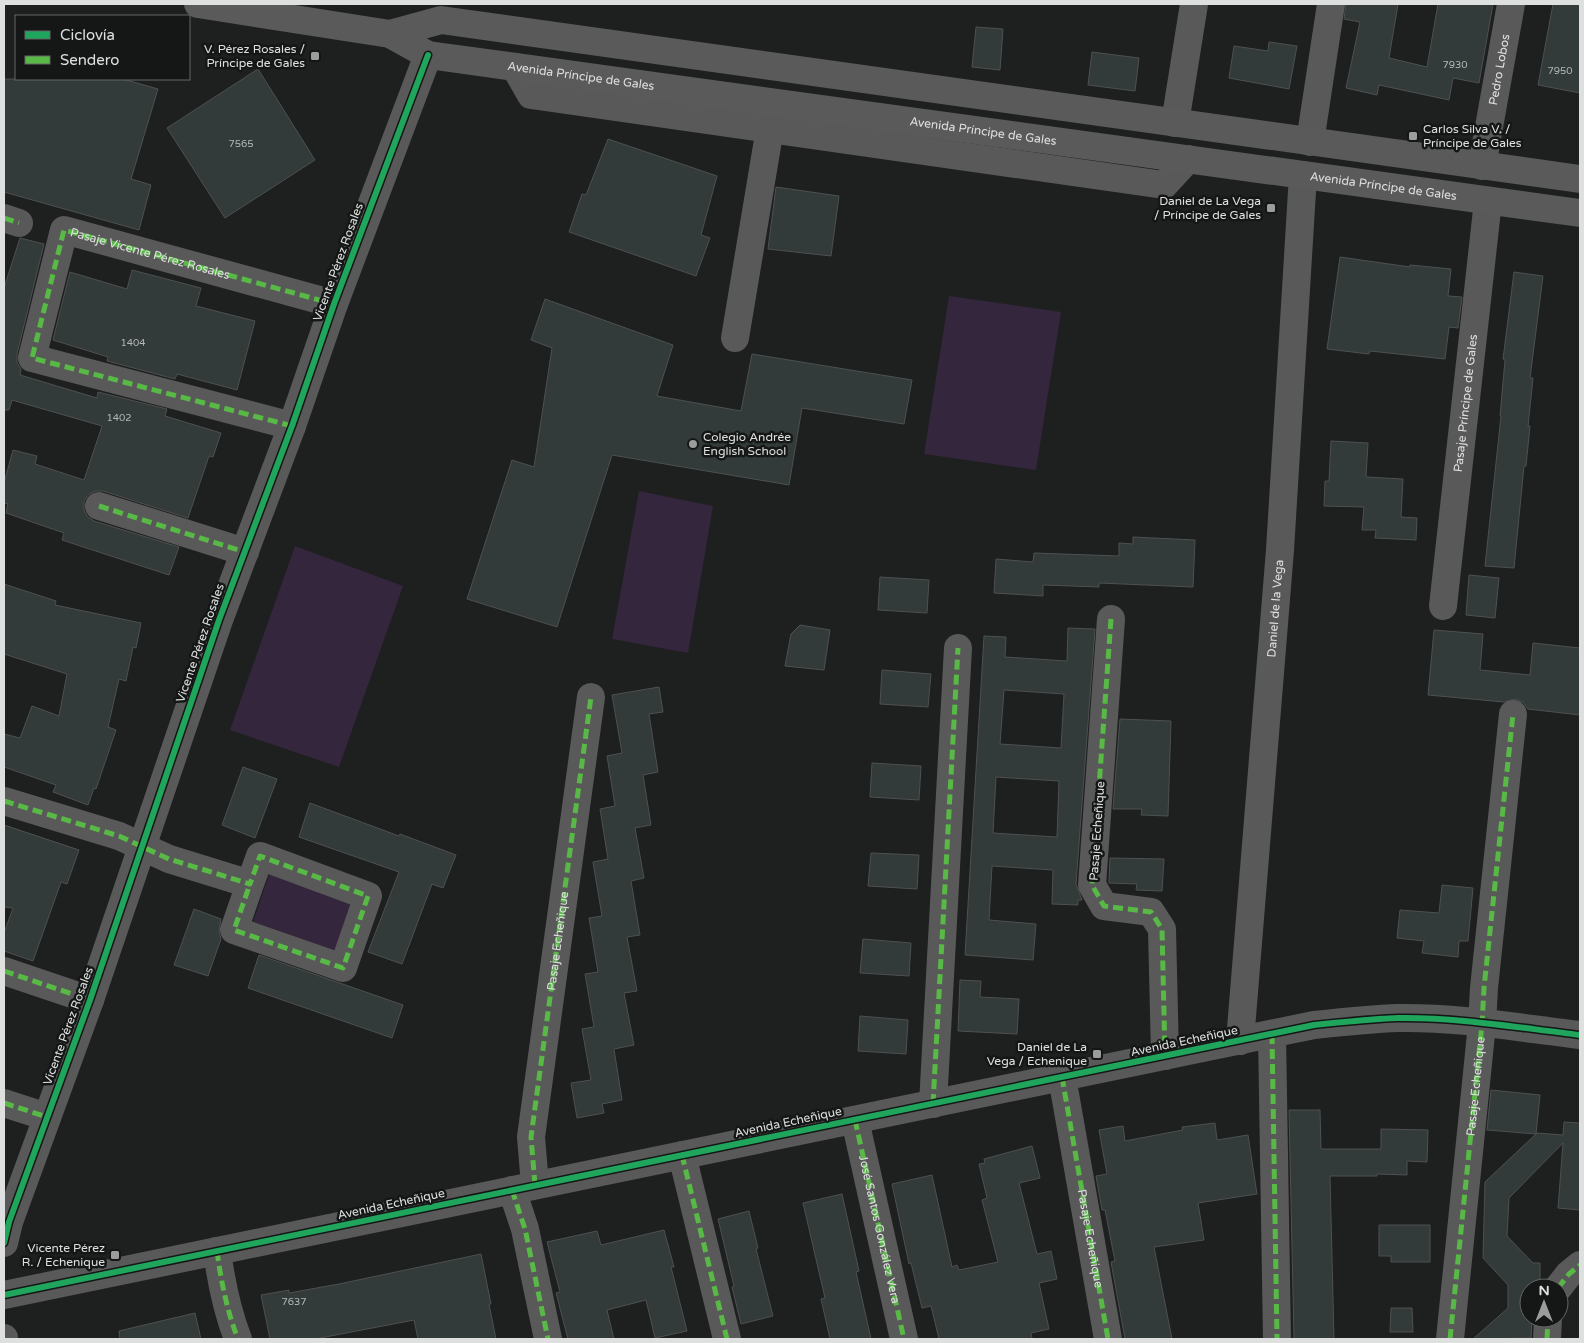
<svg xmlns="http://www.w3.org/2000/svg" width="1584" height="1343" viewBox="0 0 1584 1343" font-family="'Varela Round',sans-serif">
<rect width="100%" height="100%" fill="#1e1f1f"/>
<g fill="#34263c">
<path d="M949 296 1061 312 1036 470 924 454Z"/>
<path d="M639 491 713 506 688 653 612 639Z"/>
<path d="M295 546 403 586 339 767 230 730Z"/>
<path d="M270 872 355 901 337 951 253 922Z"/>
</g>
<g fill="#323b39" stroke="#4f5050" fill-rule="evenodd">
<path d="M1346 4H1398L1389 58 1427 67 1438 4H1493L1479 83 1453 78 1449 100 1379 85 1377 95 1346 88 1360 22 1344 19Z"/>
<path d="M1553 4H1580V93L1538 85Z"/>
<path d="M976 27 1003 29 1000 70 972 67Z"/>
<path d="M1269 42 1297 46 1289 89 1229 78 1234 46 1268 51Z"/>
<path d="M1092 52 1139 58 1135 91 1088 85Z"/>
<path d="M258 69 315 160 225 218 167 128Z"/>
<path d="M4 79H123L158 89 131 179 151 185 139 230 4 192Z"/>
<path d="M608 139 717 176 701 235 710 238 696 276 569 232 582 194 586 195Z"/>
<path d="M776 187 839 196 831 256 768 249Z"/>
<path d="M20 238 44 244 17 354V363L21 369 20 375 97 398 98 392 167 409 165 416 221 433 213 457 209 456 188 518 103 491H96L89 494 84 501V510L87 516 94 521 179 547 169 575 62 540 64 533 6 513 8 504 4 503V483L13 450 37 456 35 464 84 480 102 426 12 400 9 410H4V288Z"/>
<path d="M1340 257 1410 267V265L1451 269 1448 296 1462 297 1458 328 1449 327 1445 359 1370 351 1369 354 1327 349Z"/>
<path d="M132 270 201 288 196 306 255 321 237 390 177 374 175 379 107 361 108 357 53 340 70 272 127 289Z"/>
<path d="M1514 272 1543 276 1530 378H1533L1528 426H1530L1526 466H1524L1514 568 1485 566 1501 416H1500L1505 360 1503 359Z"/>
<path d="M545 299 673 345 657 396 741 411 752 354 912 380 904 424 802 408 789 485 612 455 557 627 467 599 512 460 534 467 552 348 531 340Z"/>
<path d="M1331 441 1368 443 1366 477 1403 479 1401 517 1417 518 1416 540 1375 538 1376 530H1362L1364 507 1324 506 1325 481H1329Z"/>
<path d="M1133 537 1195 540 1193 587 1099 583V587L1043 585V596L994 593 996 559 1033 562 1034 553 1119 556V543L1133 544Z"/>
<path d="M1469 575 1499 578 1495 618 1466 615Z"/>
<path d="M880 577 929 580 927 613 878 610Z"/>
<path d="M4 584 56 601 55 605 141 623 136 648 133 647 126 681 119 679 108 727 116 730 96 789 94 788 88 805 53 792 56 785 4 767V734L20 738 32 706 59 716 67 674 4 654Z"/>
<path d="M800 625 830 630 824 670 785 666 791 634Z"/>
<path d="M1068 628 1095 629 1076 884 1082 900H1078V905L1052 904 1053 870 992 866 989 920 1036 924 1033 960 965 955 984 636 1006 637 1005 657 1067 661ZM1004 690 1064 694 1061 748 1000 744ZM996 777 1059 781 1057 837 993 833Z"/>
<path d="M1434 630 1483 634 1480 670 1530 675 1533 643 1580 648V715L1528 709 1523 702 1515 699 1504 702 1428 695Z"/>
<path d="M882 670 931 674 928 707 880 704Z"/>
<path d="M659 687 663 712 649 714 658 772 643 775 651 825 635 828 644 878 631 881 640 935 627 937 637 991 624 993 634 1045 614 1049 622 1100 602 1104 604 1113 577 1118 571 1083 591 1080 582 1029 594 1027 585 974 598 972 589 918 602 916 593 862 608 859 600 809 615 806 607 756 622 753 612 695Z"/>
<path d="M1120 719 1171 721 1168 816 1141 815 1142 809H1113Z"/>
<path d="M872 763 921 766 919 800 870 797Z"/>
<path d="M243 767 277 779 255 838 222 825Z"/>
<path d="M310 803 399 836 400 834 456 855 443 888 432 884 402 964 368 952 399 872 299 837Z"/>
<path d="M4 825 79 850 67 884 61 882 33 961 4 951V933L13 908 4 907Z"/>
<path d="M871 853 919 855 917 889 868 886Z"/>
<path d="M1110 858 1164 859 1162 891 1136 890 1137 884 1109 883Z"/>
<path d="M1442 885 1473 888 1468 941H1459L1458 957 1422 953 1424 941 1397 938 1400 910 1439 913Z"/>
<path d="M194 909 221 919 219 932 221 939 208 976 174 965Z"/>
<path d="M863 939 911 943 909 976 860 973Z"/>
<path d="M259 955 403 1005 392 1038 248 988Z"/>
<path d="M960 980 981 981 980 997 1019 999 1017 1034 958 1031Z"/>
<path d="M860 1016 908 1020 906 1054 858 1051Z"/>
<path d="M1491 1090 1540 1095 1536 1134 1487 1130Z"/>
<path d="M1289 1110H1320L1321 1149H1381V1129L1428 1130 1427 1162 1407 1161V1175L1377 1174V1176H1330L1334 1339H1294Z"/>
<path d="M1564 1122 1580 1123V1210L1558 1208 1563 1143 1509 1198 1507 1236 1533 1263H1540V1288H1529V1318H1532L1531 1338 1473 1339 1508 1308V1285L1483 1258 1485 1182 1537 1133 1563 1135Z"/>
<path d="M1215 1123 1217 1140 1248 1135 1257 1194 1198 1203 1204 1240 1154 1247 1172 1339H1125L1111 1262 1115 1261 1105 1210H1102L1096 1176 1107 1174 1099 1130 1123 1126 1125 1141 1183 1130 1182 1127Z"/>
<path d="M1032 1146 1040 1178 1019 1183 1037 1254 1051 1251 1057 1279 1039 1283 1049 1329 1031 1333 1032 1339H939L931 1306 922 1308 911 1263 909 1264 892 1184 932 1175 952 1267 957 1265 959 1270 998 1262 982 1200 987 1198 979 1164 985 1163 984 1159Z"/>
<path d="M842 1194 859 1271 856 1272 871 1339H830L821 1299 825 1298 803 1203Z"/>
<path d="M749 1211 758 1248 756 1249 773 1316 741 1324 732 1287 734 1286 718 1219Z"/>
<path d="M1379 1225H1430V1262H1391V1256H1379Z"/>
<path d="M664 1230 674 1267H671L687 1331 655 1338 646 1300 607 1310 614 1339H568L556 1293 560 1292 547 1242 597 1231 601 1245Z"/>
<path d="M481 1254 491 1304H489L496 1339H418L414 1320 315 1339H270L261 1295 289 1290V1293L339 1284Z"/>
<path d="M1391 1308H1412L1413 1332H1390Z"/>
<path d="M195 1313 201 1339H120L119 1331Z"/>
</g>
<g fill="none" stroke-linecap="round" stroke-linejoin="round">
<g stroke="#595959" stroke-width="28">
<path d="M515 67 531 95 1164 185 1188 159"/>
<path d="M1175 123 1194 4"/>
<path d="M1310 142 1331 4"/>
<path id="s1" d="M1482 166 1511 4"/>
<path d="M4 218 19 223"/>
<path d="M735 338 770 128"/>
<path d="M292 426 32 358 64 230 334 304"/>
<path d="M99 506 245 552"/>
<path id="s2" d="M1443 606 1488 201"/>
<path d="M1111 619 1092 885 1104 906 1151 912 1162 929 1165 1056"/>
<path d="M4 801 119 836 169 859 250 884 260 856 368 896 343 968 234 930 250 884"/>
<path d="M4 971 90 1000"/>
<path d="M1272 1034 1277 1339"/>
<path id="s3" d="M1240 1041 1280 550 1303 175"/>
<path id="s4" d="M1062 1077 1108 1339"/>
<path d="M4 1103 47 1117"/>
<path d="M933 1104 958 648"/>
<path id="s5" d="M855 1120 904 1339"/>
<path d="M682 1155 727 1339"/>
<path id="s6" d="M535 1185 531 1137 591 697"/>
<path d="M512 1190 525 1229 548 1339"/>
<path d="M4 1243 9 1222 90 1000 219 620 292 426 334 304 428 55"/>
<path d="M217 1251C221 1281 227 1311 238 1339"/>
<path d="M1558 1288 1569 1274 1580 1265"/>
<path d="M4 1295 1314 1025C1342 1022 1370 1019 1398 1018 1459 1017 1520 1028 1580 1035"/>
<path d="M4 1338V1339"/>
<path d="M1450 1339 1482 1024 1484 988 1513 714"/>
<path d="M1547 1339 1548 1318"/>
</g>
<g stroke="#5a5a5a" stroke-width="28">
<path id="s7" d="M198 4 390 34 428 55 1580 213"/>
<path d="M390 34 441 20 1580 179"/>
</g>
<g stroke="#58b947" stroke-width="5" stroke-dasharray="10 5" stroke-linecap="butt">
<path d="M4 218 19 223"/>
<path id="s8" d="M292 426 32 358 64 230 334 304"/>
<path d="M99 506 245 552"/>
<path d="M1111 619 1092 885 1104 906 1151 912 1162 929 1165 1056"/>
<path d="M4 801 119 836 169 859 250 884 260 856 368 896 343 968 234 930 250 884"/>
<path d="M4 971 90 1000"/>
<path d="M1272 1034 1277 1339"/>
<path d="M1062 1077 1108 1339"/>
<path d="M4 1103 47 1117"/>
<path d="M933 1104 958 648"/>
<path d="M855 1120 904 1339"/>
<path d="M682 1155 727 1339"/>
<path d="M535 1185 531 1137 591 697"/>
<path d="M512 1190 525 1229 548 1339"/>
<path d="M217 1251C221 1281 227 1311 238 1339"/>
<path d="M1558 1288 1569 1274 1580 1265"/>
<path id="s9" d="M1450 1339 1482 1024 1484 988 1513 714"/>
<path d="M1547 1339 1548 1318"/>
</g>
<defs>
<g id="cycleway">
<path d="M4 1243 9 1222 90 1000 219 620 292 426 334 304 428 55"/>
<path d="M4 1295 1314 1025C1342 1022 1370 1019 1398 1018 1459 1017 1520 1028 1580 1035"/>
</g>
</defs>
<use href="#cycleway" stroke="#141716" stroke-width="9"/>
<use href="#cycleway" stroke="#20a55d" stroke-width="6"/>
</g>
<g fill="#9b9c9c" stroke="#141716" stroke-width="2">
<rect x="310" y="51" width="10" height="10" rx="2.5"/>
<rect x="1408" y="131" width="10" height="10" rx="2.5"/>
<rect x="1266" y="203" width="10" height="10" rx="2.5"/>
<circle cx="693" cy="444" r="5"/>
<rect x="1092" y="1049" width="10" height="10" rx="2.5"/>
<rect x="110" y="1250" width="10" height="10" rx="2.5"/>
</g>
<g text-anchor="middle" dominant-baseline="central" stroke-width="5" stroke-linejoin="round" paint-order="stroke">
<g font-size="10" fill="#b3b7b6">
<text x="1455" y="65">7930</text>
<text x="1560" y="71">7950</text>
<text x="241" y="144">7565</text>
<text x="133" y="343">1404</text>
<text x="119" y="418">1402</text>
<text x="294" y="1302">7637</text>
</g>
<g font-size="12" fill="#dee0df" stroke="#141716" text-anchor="end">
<text x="305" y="49">V. Pérez Rosales /<tspan x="305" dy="14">Príncipe de Gales</tspan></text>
<text x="1423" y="129" text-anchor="start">Carlos Silva V. /<tspan x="1423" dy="14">Príncipe de Gales</tspan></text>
<text x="1261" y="201">Daniel de La Vega<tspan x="1261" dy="14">/ Príncipe de Gales</tspan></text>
<text x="703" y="437" text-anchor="start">Colegio Andrée<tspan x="703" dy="14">English School</tspan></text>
<text x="1087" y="1047">Daniel de La<tspan x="1087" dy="14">Vega / Echenique</tspan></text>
<text x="105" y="1248">Vicente Pérez<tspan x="105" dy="14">R. / Echenique</tspan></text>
</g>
<g font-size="12" fill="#dee0df" stroke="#141716">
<text stroke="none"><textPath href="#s1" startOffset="98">Pedro Lobos</textPath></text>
<text stroke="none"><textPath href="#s7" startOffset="392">Avenida Príncipe de Gales</textPath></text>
<text stroke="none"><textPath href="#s7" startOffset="798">Avenida Príncipe de Gales</textPath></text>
<text stroke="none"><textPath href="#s7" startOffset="1202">Avenida Príncipe de Gales</textPath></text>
<text stroke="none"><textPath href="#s8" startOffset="490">Pasaje Vicente Pérez Rosales</textPath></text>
<text transform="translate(338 262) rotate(-70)">Vicente Pérez Rosales</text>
<text stroke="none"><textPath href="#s2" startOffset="204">Pasaje Príncipe de Gales</textPath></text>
<text stroke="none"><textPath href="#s3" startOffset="434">Daniel de la Vega</textPath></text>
<text transform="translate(200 643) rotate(-71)">Vicente Pérez Rosales</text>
<text transform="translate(1097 831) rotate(-86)">Pasaje Echeñique</text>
<text stroke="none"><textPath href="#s6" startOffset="246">Pasaje Echeñique</textPath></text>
<text transform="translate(68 1026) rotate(-70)">Vicente Pérez Rosales</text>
<text transform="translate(1184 1041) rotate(-12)">Avenida Echeñique</text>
<text stroke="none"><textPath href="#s9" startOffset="254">Pasaje Echeñique</textPath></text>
<text transform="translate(788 1122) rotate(-12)">Avenida Echeñique</text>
<text transform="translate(391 1204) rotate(-12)">Avenida Echeñique</text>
<text stroke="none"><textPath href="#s5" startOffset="112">José Santos González Vera</textPath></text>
<text stroke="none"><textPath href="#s4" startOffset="164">Pasaje Echeñique</textPath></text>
</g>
</g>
<rect width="1584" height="1343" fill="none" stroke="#dee0df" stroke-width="10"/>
<rect x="15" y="15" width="175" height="65" fill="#141716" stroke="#656766"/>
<rect x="25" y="31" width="25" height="8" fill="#20a55d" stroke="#656766"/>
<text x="60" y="40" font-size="15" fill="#dee0df">Ciclovía</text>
<rect x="25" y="56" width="25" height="8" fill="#58b947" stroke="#656766"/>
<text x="60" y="65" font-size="15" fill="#dee0df">Sendero</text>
<g transform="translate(1544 1303)"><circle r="24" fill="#141716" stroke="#656766"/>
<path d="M0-4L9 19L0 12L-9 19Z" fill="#9b9c9c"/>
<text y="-8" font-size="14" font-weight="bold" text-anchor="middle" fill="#dee0df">N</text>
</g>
</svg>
